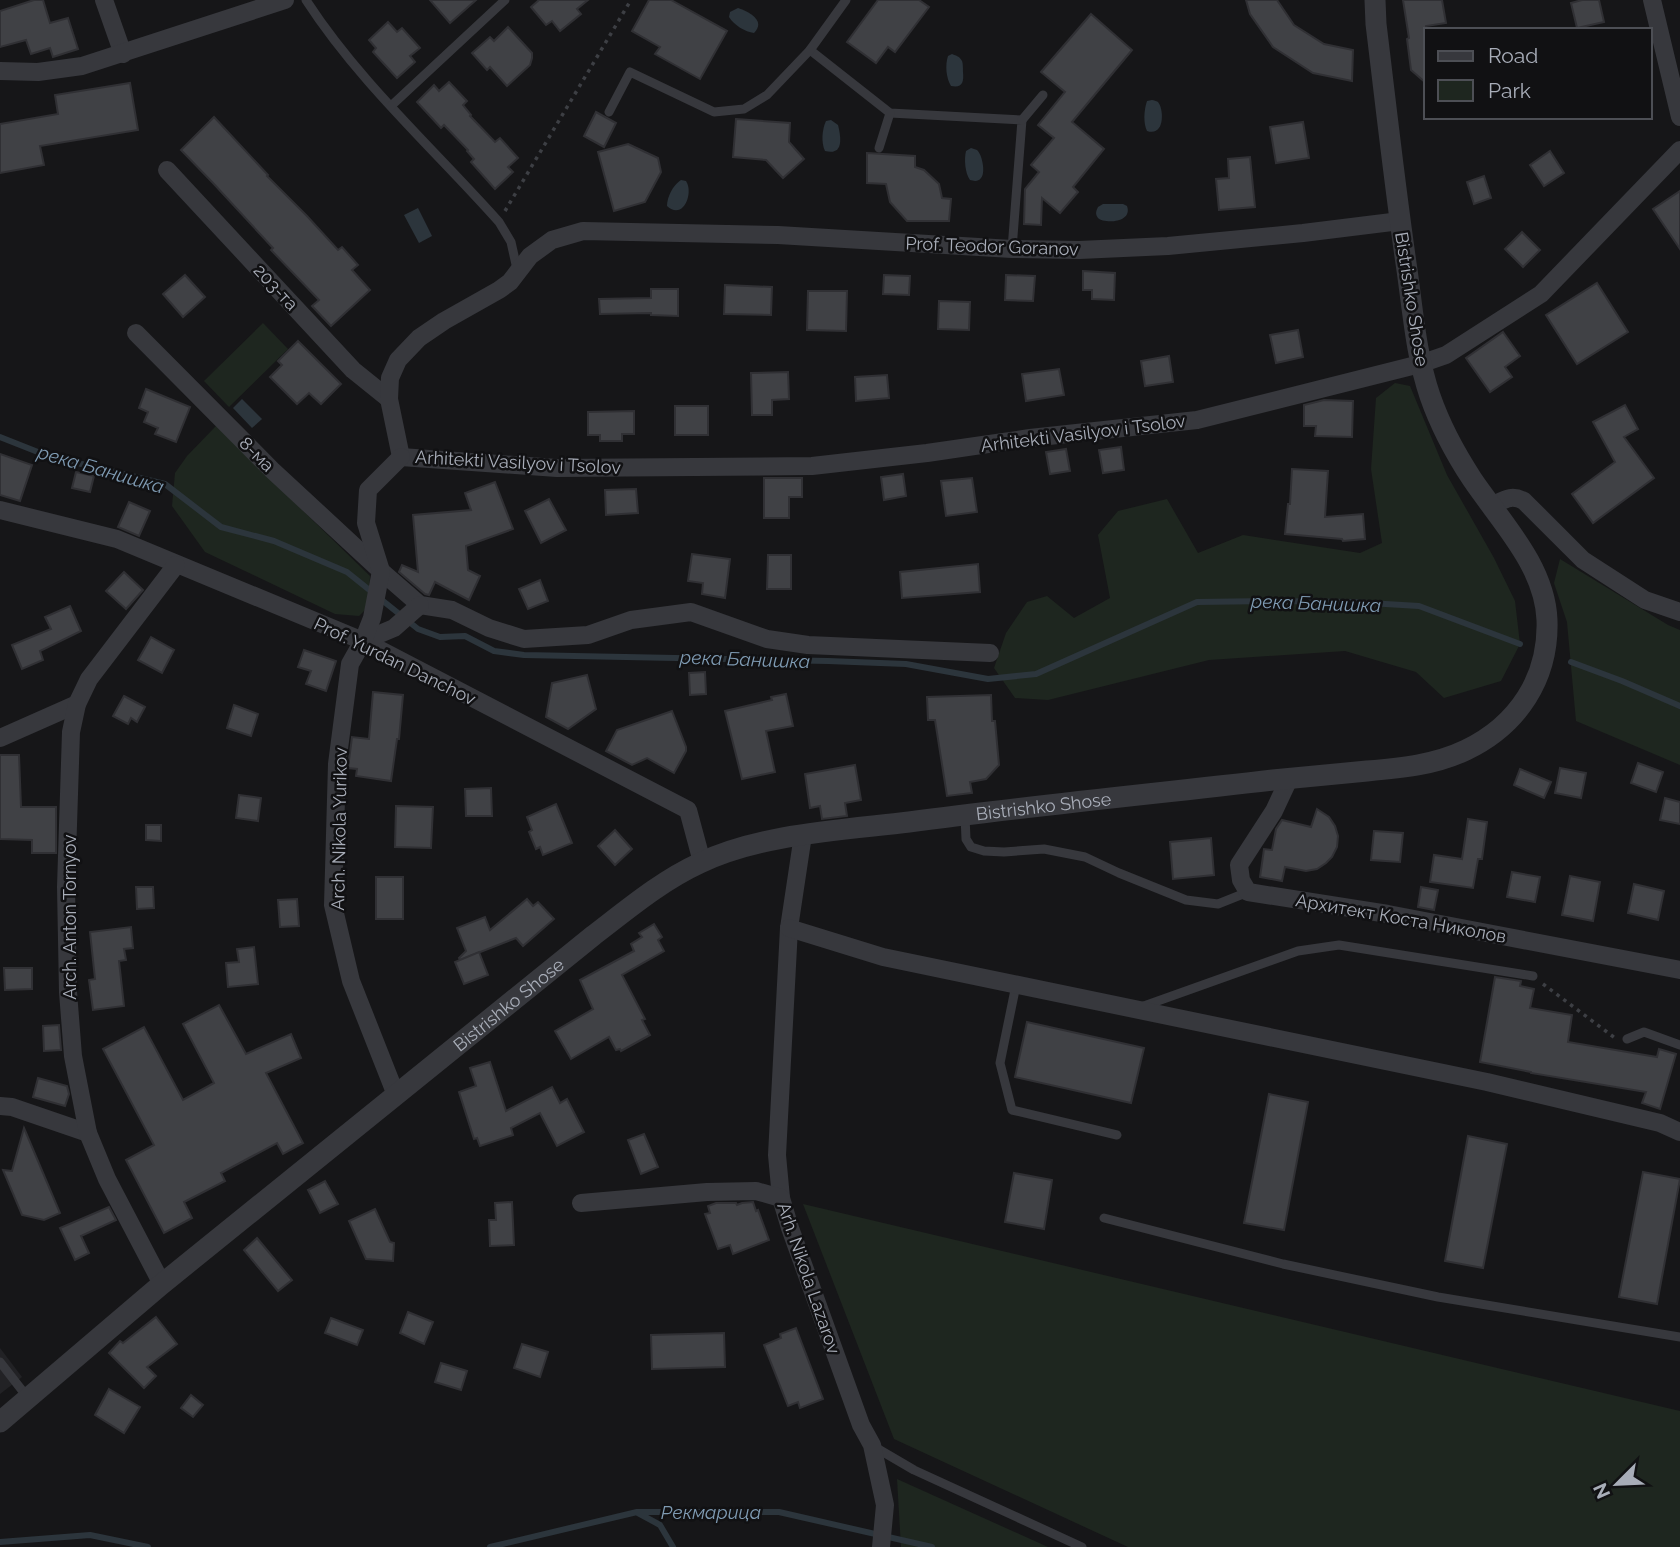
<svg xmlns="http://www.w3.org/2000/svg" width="1680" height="1547" viewBox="0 0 1680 1547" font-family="Raleway,sans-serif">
<rect width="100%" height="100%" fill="#161618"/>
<path fill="#222225" d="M0 1348 22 1377 0 1394Z"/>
<g fill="#1e261f">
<path d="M263 323 288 349 229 407 204 381Z"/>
<path d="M1395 383 1410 386 1447 475 1494 558 1515 601 1520 644 1501 681 1444 698 1416 672 1345 651 1209 660 1048 700 1015 698 994 668 1006 633 1027 602 1047 596 1074 618 1110 598 1098 535 1118 511 1167 499 1198 553 1243 535 1360 553 1382 543 1371 469 1376 398Z"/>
<path d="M216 426 370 576 368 607 359 616 335 614 205 552 172 506 175 473 187 456Z"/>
<path d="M1560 559 1668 625 1680 630V765L1576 721 1567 622 1554 583Z"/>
<path d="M803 1204 1680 1411V1547H1128L894 1439Z"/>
<path d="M897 1479 1048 1547H901Z"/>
</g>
<g fill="#2c353c">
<path d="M738 8C750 12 766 21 754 33 745 32 734 25 729 17L730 12Z"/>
<path d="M952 54C957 56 959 56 962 61 963 63 963 70 963 72 964 83 962 88 951 86 946 78 945 65 948 56Z"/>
<path d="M1152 100C1154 100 1156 101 1158 102 1164 109 1165 137 1147 131 1143 123 1144 110 1147 101Z"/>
<path d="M831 120 838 125C841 137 844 156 825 151 821 143 822 129 826 121Z"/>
<path d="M971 148C973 149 975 149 977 150 982 154 986 173 981 178 978 182 974 181 970 180 965 173 964 159 966 151Z"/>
<path d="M681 180 686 181C694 193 683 221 667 206 667 197 673 185 681 180Z"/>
<path d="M1103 204H1123L1127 206C1133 223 1104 224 1098 218 1095 214 1096 211 1098 207Z"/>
<path d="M418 208 432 236 419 243 404 215Z"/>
<path d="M242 399 262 419 252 428 233 408Z"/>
</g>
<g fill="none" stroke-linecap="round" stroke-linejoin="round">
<g stroke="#2c353c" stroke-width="6">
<path d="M0 437 48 456 165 484 221 527 274 541 347 572 418 629 440 637 465 636 494 651 524 655 828 661 906 664 988 679 1036 674 1197 602 1269 601 1352 602 1419 606 1520 644"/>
<path d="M1571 662 1622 681 1680 706"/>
<path d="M638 1513 660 1525 673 1547"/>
<path d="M0 1542 90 1535 148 1547"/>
<path d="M490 1547 637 1512H779L932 1547"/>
</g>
</g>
<g fill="#404145" stroke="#303034" stroke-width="2">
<path d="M34 0H43L50 23 68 18 78 49 53 57 50 48 31 54 26 40 0 47V11Z"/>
<path d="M430 0H476L450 23Z"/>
<path d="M539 0H588L577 9 581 14 560 31 552 21 546 25 531 7Z"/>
<path d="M649 0H671L727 31 700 79 655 54 660 47 632 31Z"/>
<path d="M878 0H919L929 7 895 52 888 47 876 63 847 42Z"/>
<path d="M1246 0H1277L1294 25 1324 44 1353 50 1352 81 1313 73 1273 47 1250 14Z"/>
<path d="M1403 0H1442L1446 23 1426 26V83L1411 70 1407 39 1409 38Z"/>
<path d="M1582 0H1599L1604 22 1577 28 1571 3Z"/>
<path d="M1091 14 1132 50 1072 122 1104 149 1073 187 1078 192 1060 213 1042 198 1041 225 1024 224 1025 189 1039 172 1031 165 1054 138 1038 125 1065 92 1041 72Z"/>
<path d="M388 22 397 32 402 28 420 48 410 56 415 62 397 78 373 52 376 48 369 40Z"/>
<path d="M508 27 532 53V58L530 65 507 86 490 67 487 70 472 53 490 37 494 41Z"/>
<path d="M449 82 467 101 463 105 471 115 470 116 495 142 500 138 518 158 508 167 513 172 495 189 471 162 474 159 467 151 468 150 444 125 441 128 417 102 434 85 439 91Z"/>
<path d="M130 83 138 130 40 146 44 165 0 173V124L58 114 55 95Z"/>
<path d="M596 112 616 123 604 147 584 136Z"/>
<path d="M214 117 268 175 267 176 307 216 338 250 342 247 358 265 352 270 370 290 331 326 312 306 319 300 271 250 273 248 213 183 181 150Z"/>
<path d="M736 119 790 123 789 142 804 159 783 178 766 160 733 157Z"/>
<path d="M1303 122 1309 158 1276 163 1270 127Z"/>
<path d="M628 144 658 158 661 172 645 202 614 211 598 152Z"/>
<path d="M1550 151 1564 173 1544 186 1530 165Z"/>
<path d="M867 153 915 156V167L924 170 939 184 942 198 951 199 949 221H907L890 202 886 184 867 183Z"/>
<path d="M1250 157 1255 207 1219 210 1216 179 1229 178 1228 159Z"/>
<path d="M1484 176 1491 198 1474 204 1467 182Z"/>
<path d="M1680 191V249L1653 209Z"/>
<path d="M1522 232 1540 250 1523 267 1505 249Z"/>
<path d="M1083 271 1115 273 1114 300 1092 299V290H1083Z"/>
<path d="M185 275 205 297 183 317 163 294Z"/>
<path d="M884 275 910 276 909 295 883 294Z"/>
<path d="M1006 275 1035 276 1033 301 1005 300Z"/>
<path d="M1597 283 1628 332 1577 364 1546 315Z"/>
<path d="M725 285 772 287 771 315 724 314Z"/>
<path d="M651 289H678V316L651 315V313L600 314 599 299 651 298Z"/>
<path d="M808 291H847L846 331 807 330Z"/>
<path d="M939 301 970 302 969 330 938 329Z"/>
<path d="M1298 330 1303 357 1276 363 1270 335Z"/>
<path d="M1503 332 1520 356 1505 367 1512 377 1490 392 1466 358Z"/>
<path d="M298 341 341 384 321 404 309 393 297 404 270 377 282 365 278 361Z"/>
<path d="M1169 356 1173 382 1145 386 1141 361Z"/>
<path d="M1059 369 1064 395 1026 401 1022 374Z"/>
<path d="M788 372 789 399 772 400V415H752L751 373Z"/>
<path d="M887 375 889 398 856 401 855 377Z"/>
<path d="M146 389 190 407 176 442 155 434 158 428 144 422 148 412 139 408Z"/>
<path d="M1324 400 1353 401 1352 437 1315 436 1316 426H1304V405Z"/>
<path d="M1625 405 1638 429 1624 437 1654 478 1593 523 1572 494 1615 462 1593 422Z"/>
<rect x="675" y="406" width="33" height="29"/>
<path d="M634 411V434H622V441H600V435H588V412Z"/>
<path d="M1121 447 1124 470 1103 473 1099 450Z"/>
<path d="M1066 449 1070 471 1050 474 1046 452Z"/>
<path d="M0 454 32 465 20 501 0 495Z"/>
<path d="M1292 469 1328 471 1325 517 1363 514 1365 539 1343 541 1342 539 1285 534 1288 504H1290Z"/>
<path d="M76 472 94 476 90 492 72 488Z"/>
<path d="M903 474 906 496 884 500 881 477Z"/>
<path d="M764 478H802V497H789V518H764Z"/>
<path d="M972 478 977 512 946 516 941 481Z"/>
<path d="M495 482 513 529 466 546 468 570 480 576 469 600 435 582 429 595 425 594 399 572 402 565 418 572 413 515 471 510 465 493Z"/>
<path d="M636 489 638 513 606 515 605 490Z"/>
<path d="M549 499 566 530 541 543 525 511Z"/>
<path d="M129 502 150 511 139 536 118 527Z"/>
<path d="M692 554 730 559 725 598 702 594 703 583 688 581Z"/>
<path d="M768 555H791V589H767Z"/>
<path d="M978 564 980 592 902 598 900 572Z"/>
<path d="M124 572 143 590 126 609 106 591Z"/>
<path d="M540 580 548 601 528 609 519 589Z"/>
<path d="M70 606 81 631 40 651 43 660 22 669 12 645 51 629 45 617Z"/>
<path d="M151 637 174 650 162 673 138 660Z"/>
<path d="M304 650 336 661 326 691 306 684 311 671 298 667Z"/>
<path d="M705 672 706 694 690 695 689 673Z"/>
<path d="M587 675 596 709 568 729 546 717 552 683Z"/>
<path d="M373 692 403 695 399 739H397L391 781 356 776 357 769 348 768 352 737 369 739Z"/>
<path d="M786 694 793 726 766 731 775 772 742 779 725 711 772 700 771 697Z"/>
<path d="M991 695 992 721H995L999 765 986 779 970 782 972 793 947 796 935 720H928L927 697Z"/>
<path d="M124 696 145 707 137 722 131 718 128 724 113 716Z"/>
<path d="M234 705 258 714 251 736 227 728Z"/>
<path d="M672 711 686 747V751L674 773 647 758 632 765 606 751 617 730Z"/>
<path d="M0 755H19L21 807H56V853H32V840L0 839Z"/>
<path d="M1638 763 1663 772 1656 792 1631 783Z"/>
<path d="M855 765 861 800 845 803 847 816 822 819 820 806 810 808 805 774Z"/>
<path d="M1560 768 1586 773 1581 798 1555 793Z"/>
<path d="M1520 769 1551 782 1544 798 1514 785Z"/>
<path d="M491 788 492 816H466L465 789Z"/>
<path d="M239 795 261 798 258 821 236 818Z"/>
<path d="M1665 798 1680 802V824L1660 820Z"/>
<path d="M556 804 572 843 543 855 540 847 536 849 529 832 532 830 527 817Z"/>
<path d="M396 806 433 807 431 848 395 847Z"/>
<path d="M1317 809 1329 817 1335 826 1338 836 1337 847 1332 857 1326 863 1317 869 1306 871 1285 867 1282 881 1260 877 1264 849 1272 850 1276 829 1282 820 1311 827Z"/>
<path d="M1468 819 1487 822 1482 859H1478L1473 888 1430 882 1434 855 1462 859Z"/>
<path d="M146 825H161V841L146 840Z"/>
<path d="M615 830 632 849 615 865 598 846Z"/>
<path d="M1374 831 1403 833 1400 862 1371 860Z"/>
<path d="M1211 838 1214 875 1173 879 1170 842Z"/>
<path d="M1512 872 1540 877 1535 902 1507 897Z"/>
<path d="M1570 876 1600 882 1593 921 1562 915Z"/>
<rect x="376" y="877" width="27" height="42"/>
<path d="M1634 884 1664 891 1658 920 1628 913Z"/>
<path d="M136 887H153L154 908 137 909Z"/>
<path d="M1421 887 1438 890 1434 910 1418 907Z"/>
<path d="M297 899 299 926 280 927 278 900Z"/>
<path d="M527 899 533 906 538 902 554 919 523 946 516 938 460 960 459 958 466 951 457 928 485 917 490 930Z"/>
<path d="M654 924 662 937 658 940 664 951 622 975 645 1019 642 1020 650 1035 621 1051 620 1049 616 1050 609 1037 571 1059 555 1031 593 1009 580 980 634 951 631 944 642 937 639 933Z"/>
<path d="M131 927 133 948 124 949 126 960 119 961 124 1006 93 1010 89 980 95 979 90 932Z"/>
<path d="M254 947 258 984 228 987 226 963 239 962 237 949Z"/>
<path d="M479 952 488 975 464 984 455 962Z"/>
<path d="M4 968H32V989L5 990Z"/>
<path d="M1495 977 1521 981 1520 986 1534 989 1530 1008 1572 1015 1568 1042 1657 1057 1659 1049 1676 1054 1660 1109 1642 1103 1646 1092 1531 1073V1072L1480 1062Z"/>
<path d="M219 1005 246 1054 291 1034 301 1058 266 1073 303 1143 283 1154 277 1143 221 1173 225 1181 184 1202 192 1218 164 1233 126 1160 154 1145 103 1049 144 1027 183 1100 214 1083 183 1024Z"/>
<path d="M1027 1022 1144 1048 1131 1103 1015 1077Z"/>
<path d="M59 1025 61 1050 44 1051 43 1026Z"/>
<path d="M490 1062 506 1111 552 1087 560 1103 567 1099 584 1132 557 1146 540 1113 511 1128 513 1135 480 1146 477 1138 474 1139 459 1092 476 1086 470 1068Z"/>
<path d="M38 1078 67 1086 69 1094 65 1106 33 1097Z"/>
<path d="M1269 1094 1308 1102 1284 1230 1244 1223Z"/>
<path d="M24 1128 60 1213 44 1220 22 1215 3 1170 12 1171Z"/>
<path d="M644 1134 658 1167 641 1174 628 1140Z"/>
<path d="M1468 1136 1507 1144 1483 1268 1445 1261Z"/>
<path d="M1643 1172 1680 1179 1657 1304 1619 1297Z"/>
<path d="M1014 1173 1052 1180 1044 1229 1005 1222Z"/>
<path d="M325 1181 338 1204 320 1213 308 1190Z"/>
<path d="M512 1202 514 1245 490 1246 489 1220H496L495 1203Z"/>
<path d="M753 1202 756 1211 758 1210 769 1240 733 1254 730 1245 718 1249 705 1214 710 1213 708 1206 716 1203H736L737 1205 742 1203Z"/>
<path d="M109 1207 116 1220 81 1236 89 1253 75 1260 60 1228Z"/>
<path d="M375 1209 390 1242 394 1243 393 1261 366 1259 349 1221Z"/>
<path d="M257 1238 292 1280 278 1291 244 1250Z"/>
<path d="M408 1312 433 1322 424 1344 400 1333Z"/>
<path d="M156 1317 177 1344 147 1367 156 1376 144 1388 109 1353 120 1341 123 1343Z"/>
<path d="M331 1318 363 1330 357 1345 325 1333Z"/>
<path d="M796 1328 823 1399 800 1408 798 1402 788 1406 764 1345 781 1338 780 1334Z"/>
<path d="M724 1333 725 1367 652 1369 651 1335Z"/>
<path d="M522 1344 548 1352 540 1377 514 1368Z"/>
<path d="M441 1363 467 1371 461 1390 435 1382Z"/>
<path d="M109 1389 140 1407 124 1433 95 1415Z"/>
<path d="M191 1395 203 1405 193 1417 181 1408Z"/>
</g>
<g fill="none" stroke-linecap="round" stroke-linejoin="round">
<g stroke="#3d3f44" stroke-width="3.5" stroke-dasharray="3.5 5" stroke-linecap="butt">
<path d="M505 211 631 0"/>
<path d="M1543 984 1615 1038"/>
</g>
<g stroke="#37383d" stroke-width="9">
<path d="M306 0C359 82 434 149 499 222L511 242 517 269"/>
<path d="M810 50 890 113 1022 120 1012 249"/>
<path d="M391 106 505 0"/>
<path d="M609 112 630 72 714 112 744 109 767 95 810 50 846 0"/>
<path d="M1022 120 1043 95"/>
<path d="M879 148 890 113"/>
<path d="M965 816 966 839 971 847 984 851 1004 852 1044 849 1085 857 1119 873 1186 900 1218 904 1248 892"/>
<path d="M1016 985 1000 1063 1012 1110 1117 1135"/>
<path d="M1141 1007 1298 951 1339 945 1533 976"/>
<path d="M1627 1039 1644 1032 1680 1045"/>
<path d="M1104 1218 1283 1264 1438 1297 1680 1337"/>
<path d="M0 1362 28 1398"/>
<path d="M873 1446 914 1470 1082 1547"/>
</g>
<g stroke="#37383d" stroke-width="18">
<path d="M104 0 123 54"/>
<path d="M1652 0 1680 117"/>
<path d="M0 71 38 72 82 66 285 0"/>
<path d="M167 170 353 370 389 399"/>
<path d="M136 333 272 470 381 571 420 605 452 610 489 628 524 639 588 635 631 620 691 612 767 639 808 645 990 653"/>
<path d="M401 457 557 468 812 466 927 453 1030 438 1197 420 1420 364 1446 355 1541 294 1680 150"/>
<path d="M401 457 389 399 390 378 398 360 419 338 444 321 499 290 510 282 530 256 552 240 583 231 778 235 1012 249 1079 250 1168 246 1303 233 1400 221"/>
<path d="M1491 506C1504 500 1511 494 1524 501L1583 560 1645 600 1680 612"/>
<path d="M0 510 117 539 363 641 688 810 702 862"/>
<path d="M363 641 394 628 420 605"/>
<path d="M0 738 77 704"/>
<path d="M1289 779 1274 811 1239 865 1241 880 1248 892 1388 914 1680 970"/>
<path d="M803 835 789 928 777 1155 781 1198 790 1228 861 1425 872 1445 885 1505 881 1547"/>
<path d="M789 928 883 957 1487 1082 1660 1123 1680 1132"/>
<path d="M396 1095 351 981 333 905 337 764 350 664 363 641 372 618 381 571 366 523 368 490 401 457"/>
<path d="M0 1106 12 1107 88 1133"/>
<path d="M581 1203 707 1192 756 1191 781 1198"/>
<path d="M162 1284 107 1179 88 1133 73 1056 68 992 66 887 71 732 77 704 89 679 176 565"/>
</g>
<path stroke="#37383d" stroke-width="21" id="s1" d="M0 1422 162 1284 594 935C628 909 661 881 700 863 760 834 843 830 909 822 1030 806 1152 794 1273 780 1305 777 1336 774 1367 771 1401 768 1435 765 1466 750 1518 725 1549 678 1547 620 1545 566 1501 522 1472 479 1455 453 1440 425 1430 396 1416 355 1413 312 1407 270 1395 188 1386 106 1376 24L1375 0"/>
</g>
<g text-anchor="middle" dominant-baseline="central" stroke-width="5" stroke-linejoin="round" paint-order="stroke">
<g font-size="18" fill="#a8adb8" stroke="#111113">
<text transform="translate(992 246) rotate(2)">Prof. Teodor Goranov</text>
<text transform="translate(276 287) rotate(47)">203-та</text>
<text transform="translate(1412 299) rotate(81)">Bistrishko Shose</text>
<text transform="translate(1083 433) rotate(-7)">Arhitekti Vasilyov i Tsolov</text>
<text transform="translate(257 454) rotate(45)">8-ма</text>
<text transform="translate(518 462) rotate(3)">Arhitekti Vasilyov i Tsolov</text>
<text transform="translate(395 661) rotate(26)">Prof. Yurdan Danchov</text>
<text stroke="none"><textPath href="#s1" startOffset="1246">Bistrishko Shose</textPath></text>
<text transform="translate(339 829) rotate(-89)">Arch. Nikola Yurikov</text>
<text transform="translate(69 917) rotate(-90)">Arch. Anton Tornyov</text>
<text transform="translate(1401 918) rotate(10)">Архитект Коста Николов</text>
<text stroke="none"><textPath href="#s1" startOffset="658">Bistrishko Shose</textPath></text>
<text transform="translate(809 1278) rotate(71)">Arh. Nikola Lazarov</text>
</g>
<g font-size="19" font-style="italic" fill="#7f9bb3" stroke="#111113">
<text transform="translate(101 469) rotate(16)">река Банишка</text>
<text transform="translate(1316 603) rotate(2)">река Банишка</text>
<text transform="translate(745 659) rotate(2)">река Банишка</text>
<text x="711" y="1512">Рекмарица</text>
</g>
</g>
<rect x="1424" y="28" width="228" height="91" fill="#111113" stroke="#4d4f55" stroke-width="2"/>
<rect x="1438" y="51" width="35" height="10" fill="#37383d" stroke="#4d4f55" stroke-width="2"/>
<text x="1488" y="63" font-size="21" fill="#a8adb8">Road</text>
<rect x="1438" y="80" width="35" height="21" fill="#1e261f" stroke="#4d4f55" stroke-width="2"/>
<text x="1488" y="98" font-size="21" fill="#a8adb8">Park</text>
<g transform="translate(1617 1484) rotate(246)" stroke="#111113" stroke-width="5" paint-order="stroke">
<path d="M0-5L12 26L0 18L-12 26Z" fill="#a8adb8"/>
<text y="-10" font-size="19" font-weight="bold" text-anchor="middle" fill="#a8adb8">N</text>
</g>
</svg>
